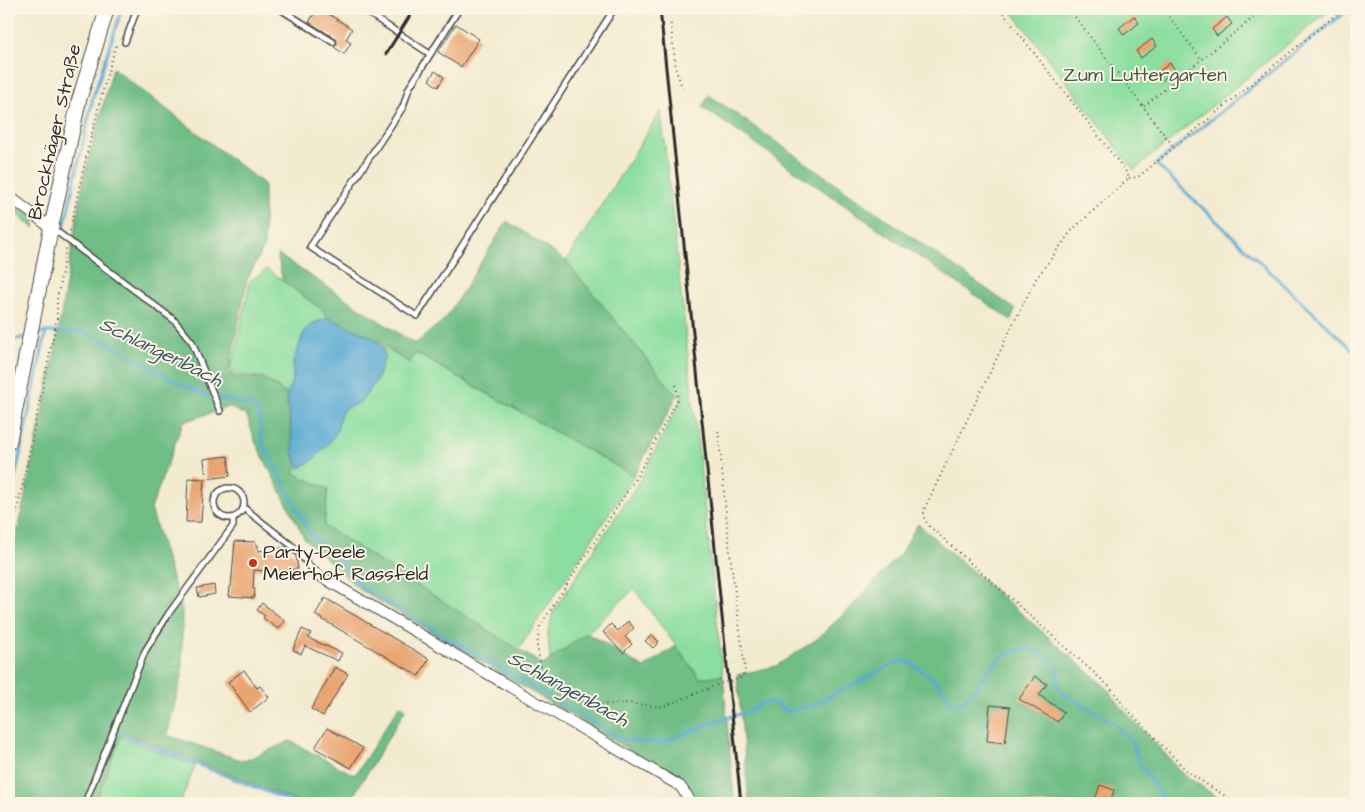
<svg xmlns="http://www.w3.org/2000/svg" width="1365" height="812" viewBox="0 0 1365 812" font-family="'Architects Daughter',sans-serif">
<rect width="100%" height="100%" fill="#fcf5e5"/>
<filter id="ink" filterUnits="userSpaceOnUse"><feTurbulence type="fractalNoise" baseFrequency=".02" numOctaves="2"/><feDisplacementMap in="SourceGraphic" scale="10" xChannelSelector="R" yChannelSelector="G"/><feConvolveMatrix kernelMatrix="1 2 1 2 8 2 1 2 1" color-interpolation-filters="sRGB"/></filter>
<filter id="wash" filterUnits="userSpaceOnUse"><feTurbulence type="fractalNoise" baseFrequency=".0096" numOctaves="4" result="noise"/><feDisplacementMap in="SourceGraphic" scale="20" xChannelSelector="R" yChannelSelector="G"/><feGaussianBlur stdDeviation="1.12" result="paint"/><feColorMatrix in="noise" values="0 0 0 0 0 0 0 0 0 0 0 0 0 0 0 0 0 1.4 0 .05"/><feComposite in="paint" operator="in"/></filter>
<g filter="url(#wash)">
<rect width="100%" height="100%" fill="#f3ebd0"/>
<g fill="#8bde9f" stroke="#5b8465">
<path d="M1010 9H1331L1134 170Z"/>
<path d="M661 111 723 675 700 678 634 589 587 633 550 660 548 633 553 612 640 480 683 396H677L566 261Z"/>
<path d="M267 269 321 309 328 318 313 323 305 330 293 362V378L287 394 263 377 236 376 230 369 236 349 250 281Z"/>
<path d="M382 346 409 363 415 353 634 476 518 650 324 526 328 489 292 472 312 461 327 446 337 431 340 416 344 409 361 402 376 381 385 356Z"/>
<path d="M120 737 195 766 180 803H95Z"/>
</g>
<g fill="#70bd86" stroke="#4e7458">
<path d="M113 68 264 184V247L247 280 229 371 236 378H262L286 394 294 456 298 467 292 472 328 489 324 526 543 665 587 633 644 668 676 646 700 678 723 675 734 799 699 803 683 782 359 589 305 539 255 441 247 416 229 407 183 422 151 509 182 610V676L167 735 244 761 290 741 355 775 400 705 406 709 349 803H301L123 732 95 803H11L9 801V572L55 352 84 175Z"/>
<path d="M709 95 1015 309 1011 320 702 107Z"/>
<path d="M9 187 37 209 34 228 9 208Z"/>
<path d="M507 221 566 261 677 396 634 476 416 353 409 363 372 337 328 318 321 309 283 281 277 254 415 344 446 318Z"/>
<path d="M918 524 1107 688 1122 708 1186 776 1226 803H749L737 675 776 666 817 639 852 606 900 554Z"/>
</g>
<path fill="#5aaad4" stroke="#426a80" d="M328 318 372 337 382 346 385 356 376 381 361 402 344 409 340 416 337 431 327 446 312 461 300 468 294 456 287 394 293 378V362L305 330 313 323Z"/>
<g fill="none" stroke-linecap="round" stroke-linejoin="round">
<g stroke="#5aaad4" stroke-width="3">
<path d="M1349 9 1156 164 1356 353"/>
<path d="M64 228 93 97 122 9"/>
<path d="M33 335 46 332H84L112 345 173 380 205 395 253 406 259 413 262 442 312 537 338 557 362 588 624 740 661 743 723 719 753 710 761 703H776L787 711 809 707 902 660C924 669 940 682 952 703L960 704C977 691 986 670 1002 657 1006 654 1012 653 1017 651 1037 646 1044 653 1058 667L1057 683 1065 695 1113 723 1132 741 1139 763 1166 802 1176 801 1178 803"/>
<path d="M9 341 25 337"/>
<path d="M13 487 46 332"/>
<path d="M118 733 295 803"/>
</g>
</g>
<g id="blocks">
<g fill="#e9a470">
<path d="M317 9H321L352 29 346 40 351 43 344 54 334 47 337 43 336 39 309 22Z"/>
<path d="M1134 16 1139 23 1124 35 1119 28Z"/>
<path d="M1227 17 1232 24 1217 36 1212 29Z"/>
<path d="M456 24 479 39 461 67 438 52Z"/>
<path d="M1152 39 1157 46 1141 58 1136 51Z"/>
<path d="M1170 63 1175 70 1160 82 1155 75Z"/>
<path d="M435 71 444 77 438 87 429 80Z"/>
<path d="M228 456 230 476 206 479 204 459Z"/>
<path d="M188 478 204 479 201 522H186Z"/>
<path d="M235 541 256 542V545H258V551L287 547 289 549 290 553H293L296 556 298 569 274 572 254 570 253 589H255L254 598 229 596 230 587H231Z"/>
<path d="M214 585 215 594 199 597 197 588Z"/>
<path d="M325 598 429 659 419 676 315 615Z"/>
<path d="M262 603 285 621 278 629 263 618 265 616 257 610Z"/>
<path d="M628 621 634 628 625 637 632 644 623 653 603 632 611 624 618 631Z"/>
<path d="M302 629 311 633 308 638 342 653 338 661 305 646 301 654 293 650Z"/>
<path d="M652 635 659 642 653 648 645 641Z"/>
<path d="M335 667 348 674 323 716 311 709Z"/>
<path d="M244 670 257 688 260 686 269 697 250 712 228 682Z"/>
<path d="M1035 676 1047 684 1039 695 1064 712 1058 722 1019 699Z"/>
<path d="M990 705 1010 707 1005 743 987 741Z"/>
<path d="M327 728 363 748 351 768 315 748Z"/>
<path d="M1100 785 1114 790 1110 803H1094Z"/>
</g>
</g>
</g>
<g filter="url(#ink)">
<use href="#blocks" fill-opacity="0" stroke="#494844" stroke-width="1"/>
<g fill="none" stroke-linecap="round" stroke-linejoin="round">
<defs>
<g id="lane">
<path d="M280 9 333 42"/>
<path d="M362 9 430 54"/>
<path d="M459 9 409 88 403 107 310 247 417 316 614 9"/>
<path d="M125 42 137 9"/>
<path d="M52 228 174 320 192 342 220 411"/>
<circle cx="229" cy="503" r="15"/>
<path d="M244 508 296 549 315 573"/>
<path d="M85 803 145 651 169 613 233 526V518"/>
</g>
<g id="street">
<path d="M9 196 51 228"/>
<path d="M315 573 680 786 688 797V803"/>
</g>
<path id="secondary" d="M9 442 51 228 79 100 107 9"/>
</defs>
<use href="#lane" stroke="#494844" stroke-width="8"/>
<use href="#street" stroke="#494844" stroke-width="12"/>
<use href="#secondary" stroke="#494844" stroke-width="16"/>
<g stroke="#494844" stroke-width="2" stroke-dasharray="1 4" stroke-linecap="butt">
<path d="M669 9 676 70 683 90"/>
<path d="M1000 9 1127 173 1129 178 1072 230 1036 279 1013 324 924 510V519L929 526 1110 687 1124 706 1189 773 1236 803"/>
<path d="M1069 9 1173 146"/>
<path d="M1163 9 1202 60"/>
<path d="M1144 106 1264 9"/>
<path d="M1129 178 1138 177 1343 9"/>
<path d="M70 231C83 167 98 104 117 42"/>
<path d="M676 385 678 398 636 478 540 626 537 646 542 672 558 687 597 705 628 703 662 707 719 684 742 678 745 669 730 554 718 429"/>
<path d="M9 505 18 497"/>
<path d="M9 549 57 318V300L66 248"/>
</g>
<use href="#lane" stroke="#fff" stroke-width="5"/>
<use href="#street" stroke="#fff" stroke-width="10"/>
<use href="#secondary" stroke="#fff" stroke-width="14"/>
<g stroke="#2b2b2b" stroke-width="3">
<path d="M660 9 741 803"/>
<path d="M386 54 414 9"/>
</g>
</g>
</g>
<circle fill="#c8321e" stroke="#fcf5e5" stroke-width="2" cx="253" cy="563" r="5"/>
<g text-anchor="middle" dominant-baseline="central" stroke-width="4" stroke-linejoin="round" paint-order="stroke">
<g font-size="19" fill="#435848" stroke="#fcf5e5">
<text x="1145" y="75">Zum Luttergarten</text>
</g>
<g font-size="19" fill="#2b2b2b" stroke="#fcf5e5">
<text transform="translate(55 132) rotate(-77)">Brockhäger Straße</text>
</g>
<g font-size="19" fill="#2b2b2b" stroke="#fcf5e5" text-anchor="start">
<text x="263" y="552">Party-Deele<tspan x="263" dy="22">Meierhof Rassfeld</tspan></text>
</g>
<g font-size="20" font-style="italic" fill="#3b5766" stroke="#fcf5e5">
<text transform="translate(161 352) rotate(26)">Schlangenbach</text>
<text transform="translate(568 689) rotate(29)">Schlangenbach</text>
</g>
</g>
<rect width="1365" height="812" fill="none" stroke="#fcf5e5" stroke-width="30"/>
</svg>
